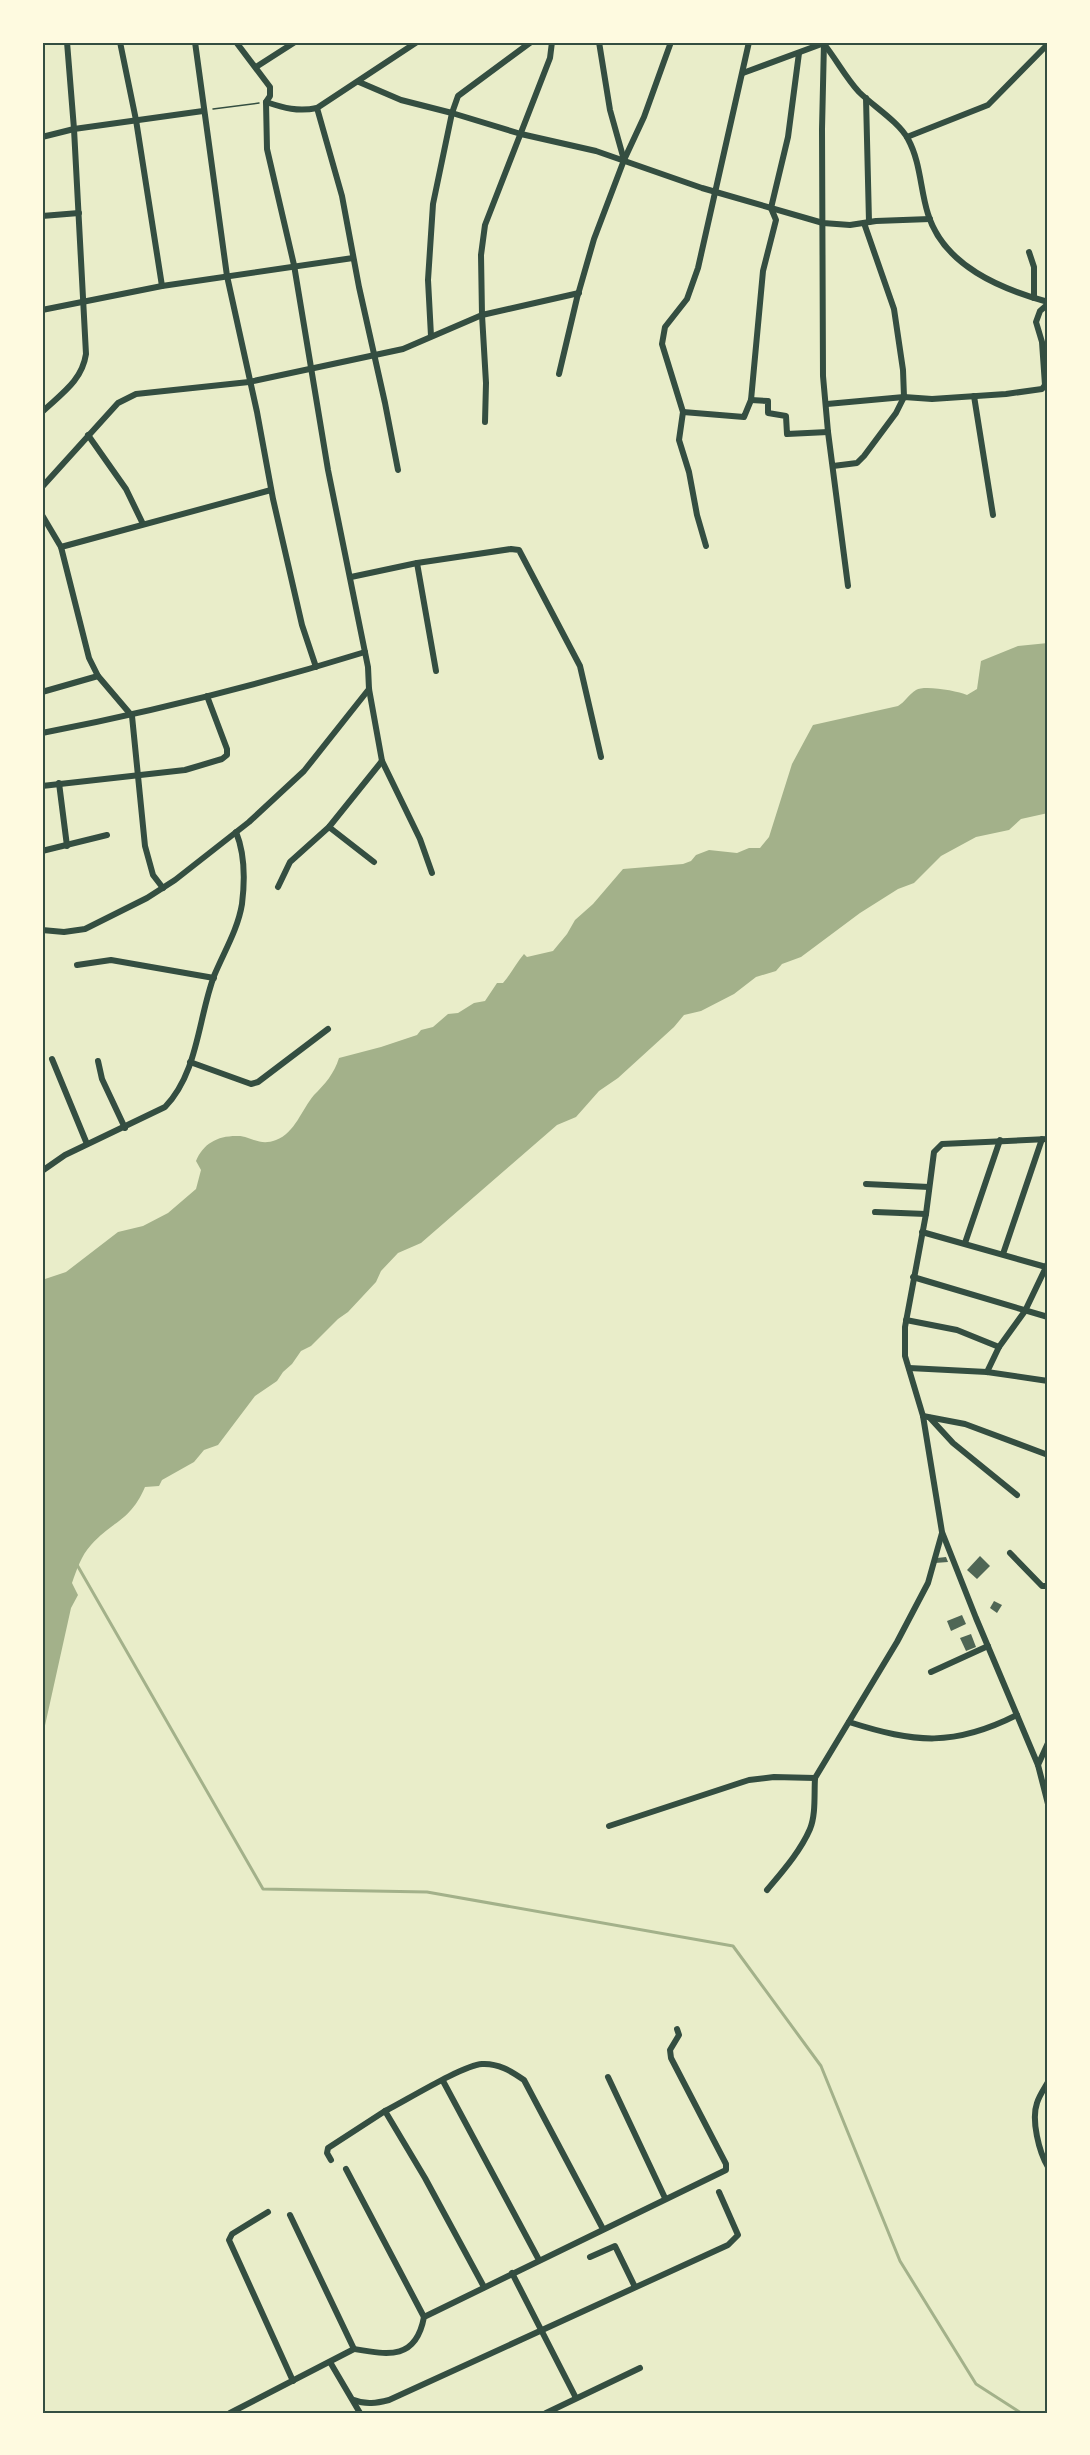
<svg xmlns="http://www.w3.org/2000/svg" width="1090" height="2455" viewBox="0 0 1090 2455" font-family="Raleway,sans-serif">
<rect width="100%" height="100%" fill="#e9edc9"/>
<path fill="#a3b18a" d="M1048 643V813L1021 819 1009 830 976 837 941 856 914 883 898 889 860 913 801 957 782 964 776 971 756 977 734 994 701 1011 684 1015 674 1027 618 1078 599 1091 576 1117 557 1125 421 1243 398 1253 381 1271 376 1282 348 1312 338 1319 311 1346 301 1351 292 1364 283 1372 277 1381 255 1396 218 1445 204 1450 194 1462 162 1480 159 1486 145 1487C130 1522 112 1521 91 1545 81 1556 77 1569 72 1583L78 1595 71 1608 42 1739V1280L66 1272 118 1232 143 1226 168 1213 196 1189 201 1170 196 1161C203 1144 217 1136 236 1136 251 1135 258 1147 276 1140 295 1133 302 1109 314 1095 325 1084 334 1074 339 1058L381 1047 417 1035 421 1030 433 1027 448 1014 458 1013 474 1003 485 1001 497 983H503C511 974 516 963 524 954L527 957 553 951 567 934 575 920 593 904 623 869 683 864 691 861 696 855 709 850 737 853 749 848H760L769 837 792 764 813 725 898 706C905 702 909 694 916 690 925 685 957 691 967 695L977 689 981 661 1018 646Z"/>
<g fill="none" stroke-linecap="round" stroke-linejoin="round">
<path stroke="#a3b18a" stroke-width="3" d="M76 1563 263 1889 427 1892 733 1946 821 2066 900 2261 976 2384 1021 2413"/>
</g>
<g fill="#4f6655">
<path d="M980 1556 990 1566 977 1579 967 1570Z"/>
<path d="M946 1557 948 1562 935 1563 937 1558Z"/>
<path d="M994 1601 1002 1605 997 1613 990 1608Z"/>
<path d="M962 1615 966 1624 951 1631 947 1621Z"/>
<path d="M971 1634 976 1647 966 1651 960 1638Z"/>
</g>
<g fill="none" stroke-linecap="round" stroke-linejoin="round">
<path stroke="#344e41" stroke-width="1.5" d="M213 109 259 103"/>
<g stroke="#344e41" stroke-width="6">
<path d="M120 42 136 120 162 286"/>
<path d="M195 42 227 276 257 412 273 499 302 625 316 667"/>
<path d="M236 42 270 87V96L266 102 267 149 294 265 328 470 368 667 369 689 382 761 420 839 432 873"/>
<path d="M599 42 610 110 624 160"/>
<path d="M824 42 822 129 823 376 828 432 848 586"/>
<path d="M824 44C836 59 846 78 859 92 873 106 899 122 908 139 921 163 920 189 928 214 944 266 1001 289 1048 302"/>
<path d="M256 67 295 42"/>
<path d="M743 73 827 42"/>
<path d="M359 82 401 100 452 113 521 134 596 151 702 188 823 223 850 225 876 221 930 219"/>
<path d="M866 98 869 222"/>
<path d="M266 102C284 108 298 112 317 108L417 42"/>
<path d="M317 108 342 196 359 287 385 403 398 470"/>
<path d="M42 137 74 129 203 111"/>
<path d="M907 137 988 105 1048 44"/>
<path d="M42 216 79 213"/>
<path d="M1029 252 1034 267V298"/>
<path d="M42 310 162 286 353 258"/>
<path d="M431 336 428 280 433 204 452 113 458 96 531 42"/>
<path d="M559 374 577 298 594 239 624 160 644 117 671 42"/>
<path d="M974 396 993 515"/>
<path d="M751 400 768 401V413L786 416 787 434 828 432"/>
<path d="M827 404 904 397 932 399 1006 394 1042 389 1045 385 1042 342 1036 322 1040 311 1048 304"/>
<path d="M42 412C61 394 82 381 86 354L74 129 67 42"/>
<path d="M683 412 744 417 751 400 763 271 776 220 771 208 788 137 799 53"/>
<path d="M485 422 486 383 482 315 481 255 485 225 550 58 552 42"/>
<path d="M88 435 126 489 143 524"/>
<path d="M833 466 857 463 864 456 896 413 904 397 903 370 894 309 864 223"/>
<path d="M42 487 118 403 136 394 249 382 403 349 482 315 579 293"/>
<path d="M42 515 61 547 89 658 98 676 132 716 145 846 153 875 163 888"/>
<path d="M706 546 697 515 689 472 679 440 683 412 662 344 665 327 687 299 698 268 749 42"/>
<path d="M61 547 271 490"/>
<path d="M417 563 436 671"/>
<path d="M351 577 417 563 511 549 519 550 580 666 601 757"/>
<path d="M42 692 98 676"/>
<path d="M42 733C151 712 259 685 365 652"/>
<path d="M59 783 67 846"/>
<path d="M42 786 185 770 222 759 227 755V749L207 696"/>
<path d="M329 827 374 862"/>
<path d="M42 851 107 835"/>
<path d="M278 887 290 862 329 827 382 761"/>
<path d="M42 930 64 932 85 929 147 898 175 880 249 822 304 771 369 689"/>
<path d="M77 965 111 960 214 978"/>
<path d="M52 1059 87 1144"/>
<path d="M98 1061 102 1079 125 1128"/>
<path d="M190 1062 251 1084 258 1082 328 1029"/>
<path d="M1048 1139 942 1144 934 1152 926 1214 905 1327V1356L923 1416 942 1532 976 1618 1038 1765 1048 1804"/>
<path d="M42 1171 65 1155 165 1107C198 1073 198 1019 214 976 224 952 238 929 242 904 245 880 245 854 236 832"/>
<path d="M866 1184 929 1187"/>
<path d="M875 1212 926 1214"/>
<path d="M922 1232 1046 1267"/>
<path d="M965 1243 1000 1140"/>
<path d="M1003 1254 1042 1139"/>
<path d="M913 1277 1048 1317"/>
<path d="M906 1320 957 1330 999 1347"/>
<path d="M909 1368 987 1372 1048 1381"/>
<path d="M987 1372 999 1347 1025 1311 1048 1263"/>
<path d="M923 1416 965 1424 1048 1455"/>
<path d="M930 1418 953 1443 1017 1495"/>
<path d="M1010 1553 1042 1586H1048"/>
<path d="M931 1672 988 1646"/>
<path d="M849 1722C915 1743 954 1747 1017 1715"/>
<path d="M1038 1765 1048 1743"/>
<path d="M815 1778 897 1642 928 1583 942 1533"/>
<path d="M609 1826 749 1780 774 1777 815 1778"/>
<path d="M767 1890C782 1872 800 1852 810 1829 816 1814 814 1795 815 1778"/>
<path d="M608 2077 665 2198"/>
<path d="M443 2081 539 2260"/>
<path d="M1048 2082C1044 2089 1039 2096 1037 2103 1031 2120 1039 2152 1048 2167"/>
<path d="M331 2160 327 2153 328 2148 385 2111"/>
<path d="M346 2169 424 2317"/>
<path d="M268 2212 232 2234 229 2240 293 2381"/>
<path d="M590 2257 615 2246 635 2287"/>
<path d="M512 2273 576 2398"/>
<path d="M484 2287 425 2178 385 2111C405 2101 463 2065 482 2064 498 2063 511 2071 524 2080L603 2229"/>
<path d="M354 2349C389 2355 416 2360 424 2317L726 2170V2164L671 2058 670 2050 679 2035 677 2029"/>
<path d="M330 2362 360 2413"/>
<path d="M354 2400C366 2405 377 2403 389 2400L728 2245 738 2235 719 2192"/>
<path d="M230 2413 354 2349 290 2215"/>
<path d="M546 2413 640 2368"/>
</g>
</g>
<rect width="1090" height="2455" fill="none" stroke="#fefae0" stroke-width="87"/>
<rect x="44" y="44" width="1002" height="2368" fill="none" stroke="#344e41" stroke-width="2"/>
</svg>
